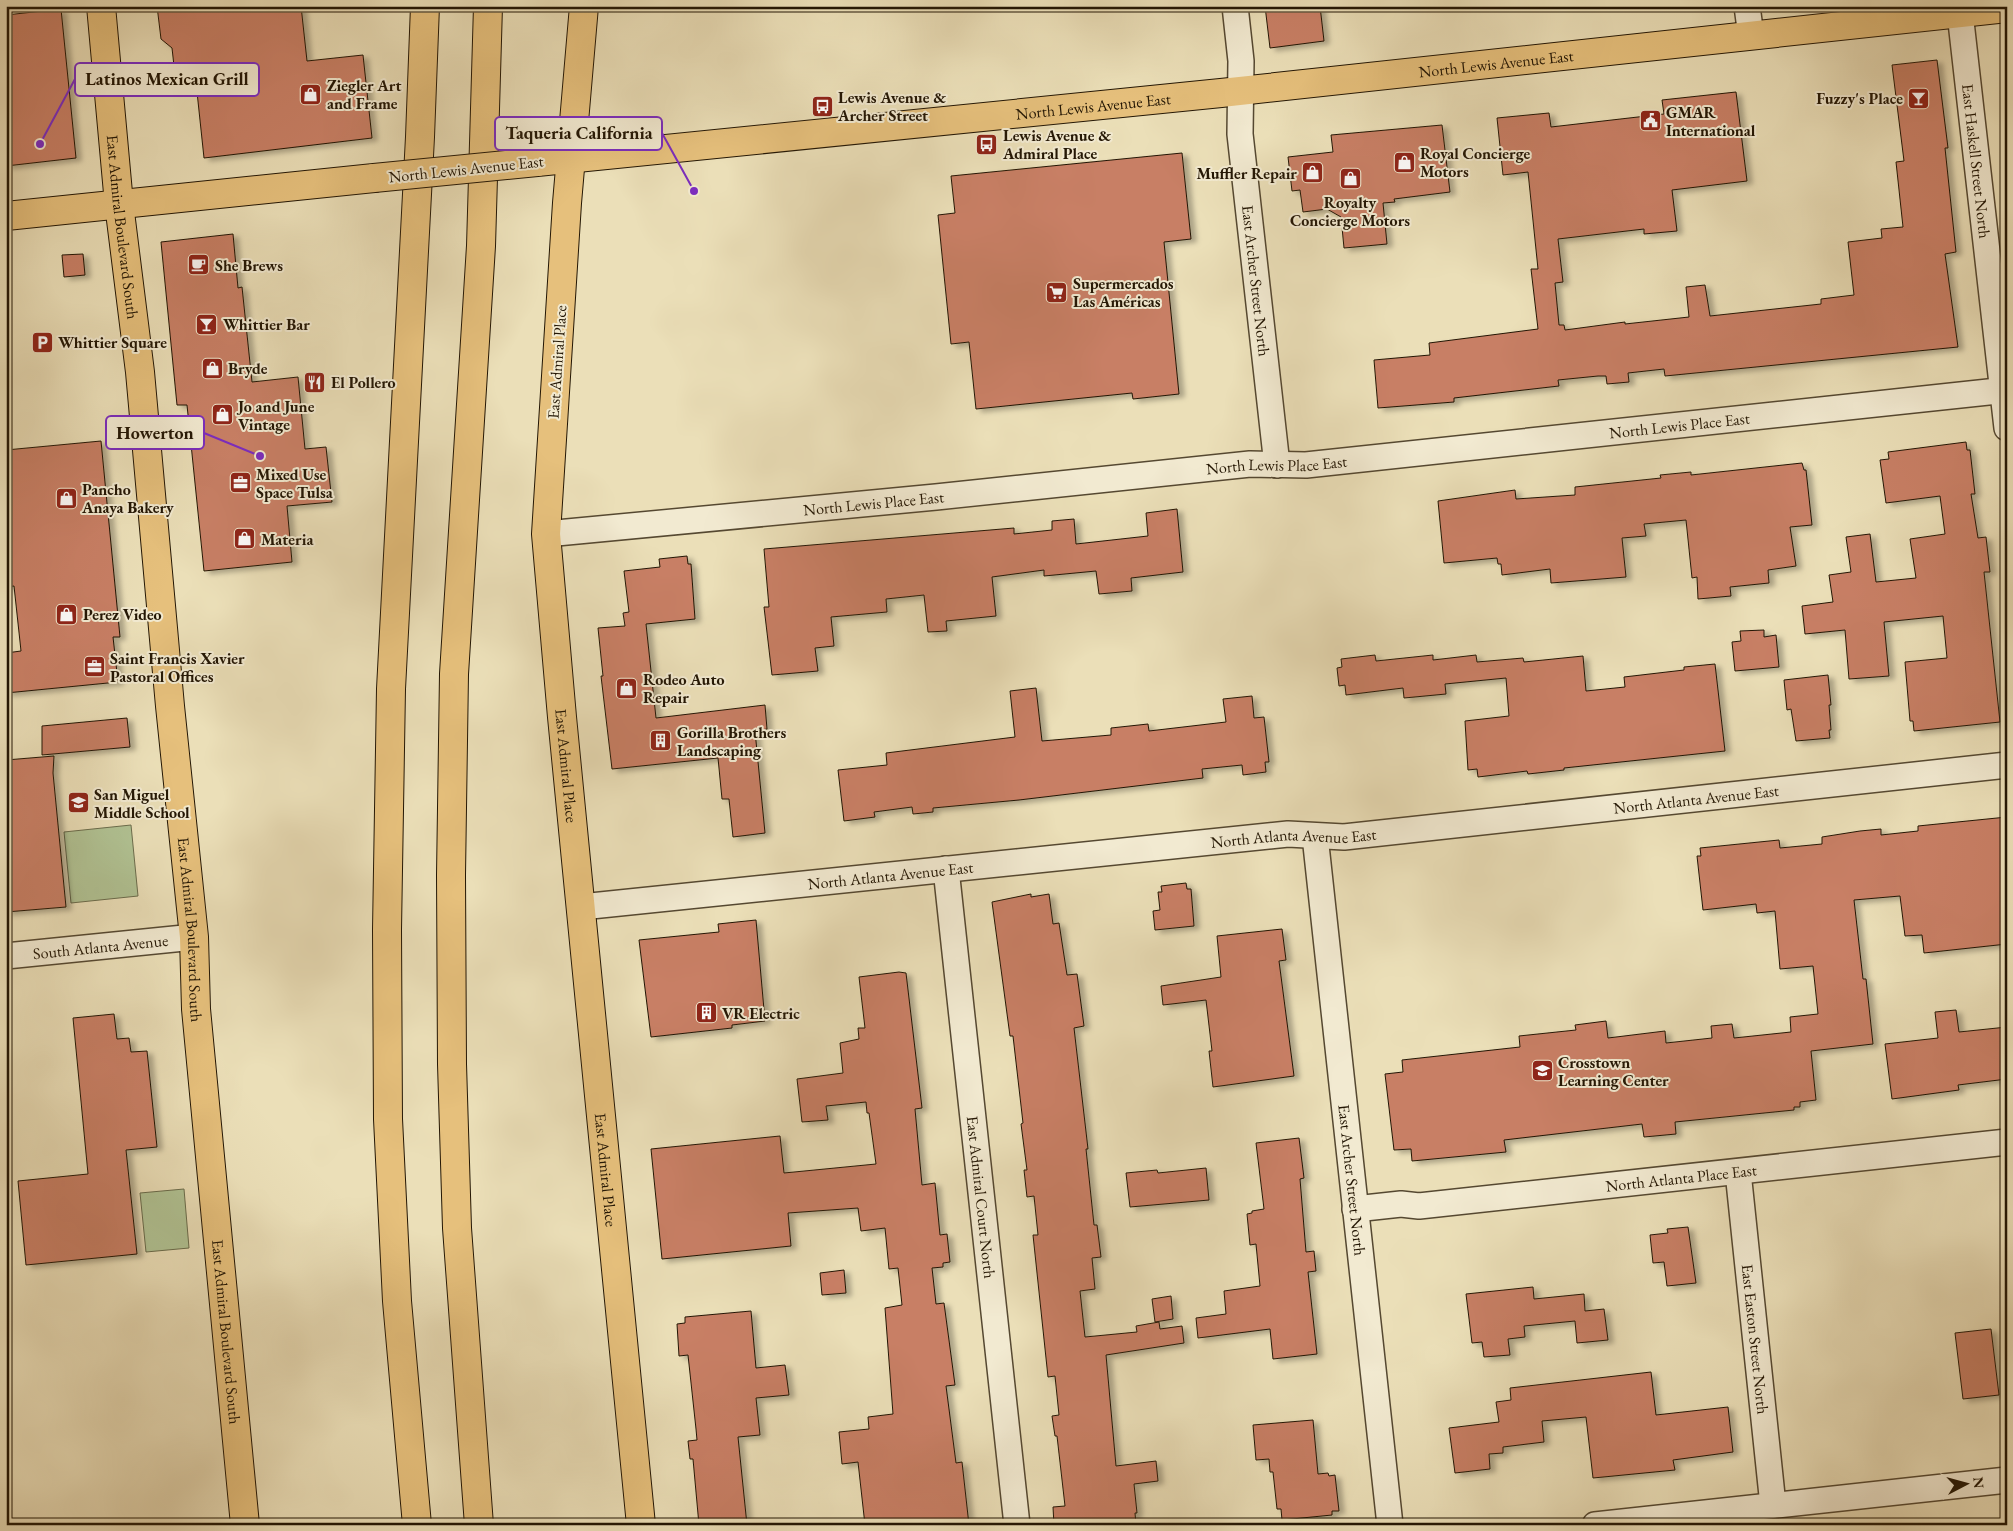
<svg xmlns="http://www.w3.org/2000/svg" width="2013" height="1531" viewBox="0 0 2013 1531" font-family="'EB Garamond',serif">
<defs>
<filter id="shadow"><feDropShadow dx="5.5" dy="3" stdDeviation="2.5" flood-color="#0004"/></filter>
</defs>
<rect width="100%" height="100%" fill="#ebdfb8"/>
<filter id="stains"><feTurbulence type="fractalNoise" baseFrequency=".004" numOctaves="4"/><feColorMatrix values="0 0 0 0 .2 0 0 0 0 .09 0 0 0 0 .02 0 0 0 .5 -.17"/></filter>
<radialGradient id="worn" r=".72"><stop offset=".6" stop-color="#630" stop-opacity="0"/><stop offset="1" stop-color="#630" stop-opacity=".3"/></radialGradient>
<g fill="#b1c394" stroke="#6a6c4c">
<path d="M131 825 138 896 71 903 64 832Z"/>
<path d="M184 1189 189 1248 146 1252 140 1193Z"/>
</g>
<g fill="#c87f65" stroke="#231604" filter="url(#shadow)">
<path d="M157 6H301L307 61 363 55 372 138 204 158 195 73 175 75 172 48 161 39Z"/>
<path d="M1265 6H1320L1324 41 1270 48Z"/>
<path d="M61 9 76 158 6 166V15Z"/>
<path d="M1937 60 1948 148H1945L1956 252 1945 254 1958 347 1665 376 1664 369 1628 373 1629 382 1607 384 1606 376H1598L1558 380 1559 386 1454 398V402L1378 408 1374 360 1430 355 1429 343 1538 329 1531 269H1538L1528 172 1503 175 1497 118 1549 113 1551 127 1664 114 1662 100 1736 92 1747 181 1672 190 1677 231 1644 234V229L1558 239 1563 282 1555 283 1559 325H1564L1565 330 1625 322V324L1689 317 1686 287 1705 285 1710 316 1821 304V299L1854 295 1848 242 1882 238 1881 229 1903 227 1896 162 1904 161 1892 65Z"/>
<path d="M1442 125 1450 192 1394 199 1395 202 1383 203 1387 244 1344 248 1341 217 1327 209 1303 212 1300 190 1292 191 1288 157 1333 152 1331 135Z"/>
<path d="M1182 153 1191 239 1164 242 1179 394 1133 399 1132 393 976 409 969 342 951 344 938 215 955 213 951 176Z"/>
<path d="M233 234 238 288 242 287 252 382 298 377 305 449 326 447 332 502 287 506 292 562 204 571 187 405H177L161 242Z"/>
<path d="M83 254 85 275 64 277 62 255Z"/>
<path d="M101 441 120 637H113L118 682 6 693V653L21 651 14 586 6 587V450Z"/>
<path d="M1966 442 1967 450H1970L1975 494H1971L1978 538 1986 537 1990 572H1984L2000 722 1914 731 1913 721H1910L1905 662 1947 658 1943 616 1884 622 1889 676 1849 679 1845 630 1805 634 1802 606 1833 602 1829 575 1851 572 1846 537 1870 534 1876 582 1916 578 1910 539 1945 534 1940 496 1886 503 1880 460 1889 459 1888 452Z"/>
<path d="M1802 463 1804 470H1806L1812 525 1790 527 1796 566 1768 570 1769 583 1730 587 1731 596 1698 599 1697 577 1692 578 1686 520 1644 524 1646 536 1622 538 1626 577 1551 583 1550 569 1502 575 1501 564H1498L1497 558 1444 563 1438 501 1515 490 1516 499 1575 495V487L1661 478 1660 475 1691 472V475Z"/>
<path d="M1177 509 1183 572 1131 578 1132 591 1099 594 1096 571 1044 576V570L992 577 996 616 946 621 947 631 928 632 924 595 886 599 887 612 831 617 834 646 815 648 818 671 772 675 764 607H769L764 549 1014 528V534L1052 530V521L1074 519 1076 544 1148 536 1146 513Z"/>
<path d="M687 556 688 564H691L695 619 646 624 656 718 765 705 767 729 755 731 765 833 733 837 729 799H722L718 758 612 769 601 676H603L598 628 625 626 623 613 629 612 624 571 660 567 659 559Z"/>
<path d="M1764 630V637L1776 635 1779 667 1735 671 1732 642 1741 641 1740 631Z"/>
<path d="M1375 655 1376 661 1433 655V660L1476 655 1477 662 1523 658 1524 662 1583 656 1586 691 1625 687 1624 677 1684 670V667L1715 664 1725 751 1564 768V770L1528 774 1527 771 1478 777 1477 769 1468 770 1465 721 1509 716 1506 678 1445 684 1446 694 1404 698 1403 688 1346 695 1345 685 1339 686 1337 668 1342 667 1341 659Z"/>
<path d="M1828 675 1831 705H1829L1831 730H1829L1830 738 1796 741 1791 709 1787 710 1784 680Z"/>
<path d="M1036 688 1042 741 1111 735V728L1148 724 1149 731 1226 722 1223 699 1252 696 1254 718 1264 717 1269 762H1265L1266 772 1243 775 1242 765 1202 769 1203 778 1019 800 933 808V812L913 814 912 807 874 812 875 817 844 821 838 770 887 765 886 753 1015 737 1010 691Z"/>
<path d="M127 718 130 747 42 755V726Z"/>
<path d="M54 756 53 773 66 907 6 912V760Z"/>
<path d="M2007 817V944L1924 953 1922 935 1905 936 1900 896 1854 900 1863 979H1866L1873 1044 1811 1051 1816 1100 1800 1102V1107H1794V1110L1675 1122 1676 1134 1644 1137 1642 1124 1504 1140 1506 1152 1412 1161 1411 1149 1394 1150 1385 1074 1403 1072 1402 1060 1520 1047 1519 1036 1576 1030 1575 1025 1606 1021 1608 1038 1665 1031 1666 1043 1712 1038 1711 1026 1732 1024 1734 1038 1791 1032 1790 1017 1818 1014 1813 966 1780 969 1775 911 1757 913 1756 904 1703 910 1697 856H1701L1700 848 1779 840 1780 848 1822 844V837L1860 831 1881 829V835L1918 831V826Z"/>
<path d="M1186 883 1187 889H1191L1194 926 1155 930 1153 911 1160 910 1158 892H1162L1161 886Z"/>
<path d="M1031 894V897L1049 894 1053 924 1059 923 1067 975 1077 974 1084 1026 1074 1028 1088 1149H1086L1094 1225H1097L1101 1257 1092 1258 1095 1289 1080 1291 1085 1337 1137 1332 1136 1326 1159 1322 1160 1329 1182 1326 1184 1343 1106 1355 1116 1466 1156 1461 1158 1481 1134 1484 1137 1513H1135L1136 1525H1054L1053 1507 1065 1506 1057 1436H1055L1052 1416 1059 1415 1055 1376 1048 1377 1033 1235H1038L1034 1196 1027 1197 1024 1170H1027L1021 1124 1023 1123 1013 1036H1010L992 902Z"/>
<path d="M756 920 765 1021 732 1025V1028L651 1037 639 940 719 932 718 924Z"/>
<path d="M1282 929 1286 960 1279 961 1294 1076 1213 1087 1209 1051H1212L1206 1000 1163 1005 1161 986 1221 977 1217 936Z"/>
<path d="M899 972 906 973 922 1108 915 1109 922 1185 935 1183 940 1235 947 1234 950 1262 943 1263V1267L932 1268 936 1304 944 1303 955 1385 946 1386 956 1463 962 1462 969 1525H865L858 1462 842 1464 839 1432 869 1429 868 1417 893 1414 885 1308 902 1305 898 1268 889 1269 885 1228 861 1231 858 1208 788 1213 791 1246 662 1259 651 1149 780 1136 784 1173 876 1164 869 1113H867L866 1102 826 1106 828 1120 802 1122 797 1079 843 1073 840 1043 859 1039 858 1028H865L859 977Z"/>
<path d="M1956 1010 1959 1032 2007 1027V1079L1958 1085 1959 1090 1892 1099 1885 1044 1938 1038 1935 1012Z"/>
<path d="M114 1014 117 1039 129 1038 131 1052 147 1051 157 1147 126 1150 137 1254 26 1265 18 1181 88 1174 73 1018Z"/>
<path d="M1299 1138 1304 1178 1300 1179 1306 1252 1314 1251 1316 1271 1308 1272 1317 1354 1273 1359 1270 1329 1198 1338 1196 1318 1226 1314 1224 1291 1260 1286 1256 1244 1250 1245 1247 1214 1252 1213V1211L1264 1209 1256 1143Z"/>
<path d="M1206 1168 1209 1200 1130 1207 1126 1173 1157 1170 1158 1173Z"/>
<path d="M1688 1227 1696 1283 1667 1286 1664 1262 1653 1263 1650 1235 1668 1233 1667 1229Z"/>
<path d="M844 1270 846 1293 822 1295 820 1273Z"/>
<path d="M1533 1287 1534 1299 1584 1294 1585 1311 1604 1309 1608 1340 1577 1343 1575 1321 1524 1326 1525 1337 1508 1339 1510 1355 1484 1357 1482 1342 1472 1343 1466 1294Z"/>
<path d="M1171 1296 1173 1319 1155 1322 1152 1299Z"/>
<path d="M751 1311 756 1368 785 1365 789 1395 756 1398 760 1435 738 1437 747 1525H699L693 1459H690L688 1441 697 1440 696 1429 688 1355 679 1356 677 1324 685 1323V1317Z"/>
<path d="M1991 1329 1999 1395 1963 1399 1955 1333Z"/>
<path d="M1651 1372 1656 1415 1728 1407 1733 1452 1673 1460 1675 1470 1593 1478 1586 1417 1542 1421 1544 1442 1503 1447V1453L1489 1454 1490 1469 1455 1473 1449 1428 1499 1422 1496 1402 1511 1400 1510 1388Z"/>
<path d="M1313 1420 1318 1474 1328 1473 1329 1476 1335 1475 1339 1511H1332V1515L1282 1520 1281 1509H1277L1273 1472H1270L1269 1459 1256 1460 1253 1425Z"/>
</g>
<g fill="none" stroke-linecap="round" stroke-linejoin="round">
<defs>
<g id="minor">
<path id="s1" d="M1235 6 1241 61 1240 134 1277 465"/>
<path d="M1747 6 1751 36"/>
<path id="s2" d="M1960 13 2007 428"/>
<path id="s3" d="M546 534 936 497 1250 464 1306 465 2007 390"/>
<path id="s4" d="M1315 836 1390 1525"/>
<path id="s5" d="M946 869 1017 1525"/>
<path id="s6" d="M581 907 1288 834 1344 837 2007 765"/>
<path id="s7" d="M6 956 194 937"/>
<path id="s8" d="M1738 1172 1773 1505"/>
<path id="s9" d="M1355 1209 1401 1204 1419 1206 2007 1142"/>
<path d="M1595 1525 2007 1480"/>
</g>
<g id="major">
<path id="s10" d="M101 6 119 204 140 372 170 706 194 937 196 1009 245 1525"/>
<path id="s11" d="M584 6 567 203 546 534 562 717 641 1525"/>
<path id="s12" d="M537 162 1221 93 2007 8"/>
<path d="M6 216 374 178"/>
</g>
<g id="highway">
<path d="M417 1525 397 1301 388 1119 387 930 391 689 420 137 425 6"/>
<path d="M479 1525 457 1228 452 1064 451 875 454 674 481 246 488 6"/>
</g>
</defs>
<use href="#minor" stroke="#554831" stroke-width="28"/>
<use href="#major" stroke="#231604" stroke-width="30"/>
<use href="#highway" stroke="#231604" stroke-width="30"/>
<use href="#minor" stroke="#f2ead1" stroke-width="25"/>
<use href="#major" stroke="#e6c07c" stroke-width="28"/>
<use href="#highway" stroke="#e6c07c" stroke-width="28"/>
<defs>
<path id="major-bridge" d="M374 178 537 162"/>
</defs>
<use href="#major-bridge" stroke="#231604" stroke-width="30" stroke-linecap="butt"/>
<use href="#major-bridge" stroke="#e6c07c" stroke-width="28"/>
</g>
<defs>
<symbol id="shop-square" viewBox="-11 -11 22 22"><rect x="-9" y="-9" width="18" height="18" rx="4" fill="#8f2418" stroke="#f2ead1"/><path d="M-5-2.5h2.3a2.7 3.5 0 0 1 5.4 0H5L5.5 6h-11ZM-1.5-2.5h3a1.5 2.3 0 0 0-3 0Z" fill="#fff"/></symbol>
<symbol id="bar-square" viewBox="-11 -11 22 22"><rect x="-9" y="-9" width="18" height="18" rx="4" fill="#8f2418" stroke="#f2ead1"/><path d="M-6-5H6L.8 .8V4.5H3.5V6h-7V4.5H-.8V.8Z" fill="#fff"/></symbol>
<symbol id="bus-square" viewBox="-11 -11 22 22"><rect x="-9" y="-9" width="18" height="18" rx="4" fill="#8f2418" stroke="#f2ead1"/><path d="M-5-6H5V4H4V6H2V4H-2V6H-4V4H-5ZM-3.5-4V0h7V-4ZM-3.5 1.2v1.5H-2V1.2ZM2 1.2v1.5H3.5V1.2Z" fill="#fff"/></symbol>
<symbol id="civic-square" viewBox="-11 -11 22 22"><rect x="-9" y="-9" width="18" height="18" rx="4" fill="#8f2418" stroke="#f2ead1"/><path d="M-.6-6.5H3V-4.5H.6V-3L4-1V1h2V6H-6V1h2V-1L-.6-3ZM-1.2 2.5V6h2.4V2.5Z" fill="#fff"/></symbol>
<symbol id="cafe-square" viewBox="-11 -11 22 22"><rect x="-9" y="-9" width="18" height="18" rx="4" fill="#8f2418" stroke="#f2ead1"/><path d="M-5.5-4.5H6V0H3Q3 3.5 0 3.5H-2.5Q-5.5 3.5-5.5 0ZM3-3.2v2h1.7v-2ZM-6 4.5H4V6H-6Z" fill="#fff"/></symbol>
<symbol id="supermarket-square" viewBox="-11 -11 22 22"><rect x="-9" y="-9" width="18" height="18" rx="4" fill="#8f2418" stroke="#f2ead1"/><path d="M-6-5.5h2.5l.6 2H6L4.5 2H-2.5L-4.4-4H-6ZM-1.5 3.2a1.3 1.3 0 1 0 .1 0ZM3 3.2a1.3 1.3 0 1 0 .1 0Z" fill="#fff"/></symbol>
<symbol id="parking-square" viewBox="-11 -11 22 22"><rect x="-9" y="-9" width="18" height="18" rx="4" fill="#8f2418" stroke="#f2ead1"/><path d="M-3.5-5.5H1a3.5 3.5 0 0 1 0 7H-1V5.5H-3.5ZM-1-3.4V-.6H.8a1.4 1.4 0 0 0 0-2.8Z" fill="#fff"/></symbol>
<symbol id="restaurant-square" viewBox="-11 -11 22 22"><rect x="-9" y="-9" width="18" height="18" rx="4" fill="#8f2418" stroke="#f2ead1"/><path d="M-5-6h1v4h1v-4h1v4h1v-4h1v5L-1.5 .5V6h-2V.5L-5-1ZM5-6V6H3V1.5H1.5Q1.5-4 5-6Z" fill="#fff"/></symbol>
<symbol id="office-square" viewBox="-11 -11 22 22"><rect x="-9" y="-9" width="18" height="18" rx="4" fill="#8f2418" stroke="#f2ead1"/><path d="M-6-3h4V-5.5h4V-3h4V5H-6ZM-1-4.5V-3h2v-1.5ZM-6 0V1H6V0Z" fill="#fff"/></symbol>
<symbol id="building-square" viewBox="-11 -11 22 22"><rect x="-9" y="-9" width="18" height="18" rx="4" fill="#8f2418" stroke="#f2ead1"/><path d="M-4-6H4V6H1V3H-1V6H-4ZM-2.5-4.3h1.7v1.8h-1.7ZM.8-4.3h1.7v1.8H.8ZM-2.5-1h1.7V.8h-1.7ZM.8-1h1.7V.8H.8Z" fill="#fff"/></symbol>
<symbol id="school-square" viewBox="-11 -11 22 22"><rect x="-9" y="-9" width="18" height="18" rx="4" fill="#8f2418" stroke="#f2ead1"/><path d="M0-5L7-2L0 1L-7-2ZM-4 1L0 2.5L4 1V4Q0 6-4 4Z" fill="#fff"/></symbol>
</defs>
<g fill-rule="evenodd">
<use href="#shop-square" x="298" y="82" width="25" height="25"/>
<use href="#bar-square" x="1906" y="86" width="25" height="25"/>
<use href="#bus-square" x="810" y="94" width="25" height="25"/>
<use href="#civic-square" x="1638" y="108" width="25" height="25"/>
<use href="#bus-square" x="974" y="132" width="25" height="25"/>
<use href="#shop-square" x="1392" y="150" width="25" height="25"/>
<use href="#shop-square" x="1300" y="160" width="25" height="25"/>
<use href="#shop-square" x="1338" y="166" width="25" height="25"/>
<use href="#cafe-square" x="186" y="252" width="25" height="25"/>
<use href="#supermarket-square" x="1044" y="280" width="25" height="25"/>
<use href="#bar-square" x="194" y="312" width="25" height="25"/>
<use href="#parking-square" x="30" y="330" width="25" height="25"/>
<use href="#shop-square" x="200" y="356" width="25" height="25"/>
<use href="#restaurant-square" x="302" y="370" width="25" height="25"/>
<use href="#shop-square" x="210" y="402" width="25" height="25"/>
<use href="#office-square" x="228" y="470" width="25" height="25"/>
<use href="#shop-square" x="54" y="486" width="25" height="25"/>
<use href="#shop-square" x="232" y="526" width="25" height="25"/>
<use href="#shop-square" x="54" y="602" width="25" height="25"/>
<use href="#office-square" x="82" y="654" width="25" height="25"/>
<use href="#shop-square" x="614" y="676" width="25" height="25"/>
<use href="#building-square" x="648" y="728" width="25" height="25"/>
<use href="#school-square" x="66" y="790" width="25" height="25"/>
<use href="#building-square" x="694" y="1000" width="25" height="25"/>
<use href="#school-square" x="1530" y="1058" width="25" height="25"/>
</g>
<g text-anchor="middle" dominant-baseline="central" stroke-width="4" stroke-linejoin="round" paint-order="stroke">
<g font-size="16" fill="#231604" stroke="#f2ead1">
<text stroke="none"><textPath href="#s12" startOffset="964">North Lewis Avenue East</textPath></text>
<text stroke="none"><textPath href="#s12" startOffset="559">North Lewis Avenue East</textPath></text>
<text stroke="none"><textPath href="#s2" startOffset="149">East Haskell Street North</textPath></text>
<text transform="translate(466 169) rotate(-6)">North Lewis Avenue East</text>
<text stroke="none"><textPath href="#s10" startOffset="222">East Admiral Boulevard South</textPath></text>
<text stroke="none"><textPath href="#s1" startOffset="276">East Archer Street North</textPath></text>
<text transform="translate(557 362) rotate(-86)">East Admiral Place</text>
<text stroke="none"><textPath href="#s3" startOffset="1139">North Lewis Place East</textPath></text>
<text stroke="none"><textPath href="#s3" startOffset="734">North Lewis Place East</textPath></text>
<text stroke="none"><textPath href="#s3" startOffset="329">North Lewis Place East</textPath></text>
<text stroke="none"><textPath href="#s11" startOffset="762">East Admiral Place</textPath></text>
<text stroke="none"><textPath href="#s6" startOffset="1121">North Atlanta Avenue East</textPath></text>
<text stroke="none"><textPath href="#s6" startOffset="716">North Atlanta Avenue East</textPath></text>
<text stroke="none"><textPath href="#s6" startOffset="311">North Atlanta Avenue East</textPath></text>
<text stroke="none"><textPath href="#s10" startOffset="928">East Admiral Boulevard South</textPath></text>
<text stroke="none"><textPath href="#s7" startOffset="95">South Atlanta Avenue</textPath></text>
<text stroke="none"><textPath href="#s11" startOffset="1168">East Admiral Place</textPath></text>
<text stroke="none"><textPath href="#s9" startOffset="328">North Atlanta Place East</textPath></text>
<text stroke="none"><textPath href="#s4" startOffset="346">East Archer Street North</textPath></text>
<text stroke="none"><textPath href="#s5" startOffset="330">East Admiral Court North</textPath></text>
<text stroke="none"><textPath href="#s10" startOffset="1332">East Admiral Boulevard South</textPath></text>
<text stroke="none"><textPath href="#s8" startOffset="168">East Easton Street North</textPath></text>
</g>
<g font-size="16" font-weight="bold" fill="#231604" stroke="#f2ead1" text-anchor="start">
<text x="327" y="85">Ziegler Art<tspan x="327" dy="18">and Frame</tspan></text>
<text x="838" y="97">Lewis Avenue &amp;<tspan x="838" dy="18">Archer Street</tspan></text>
<text x="1903" y="98" text-anchor="end">Fuzzy's Place</text>
<text x="1666" y="112">GMAR<tspan x="1666" dy="18">International</tspan></text>
<text x="1003" y="135">Lewis Avenue &amp;<tspan x="1003" dy="18">Admiral Place</tspan></text>
<text x="1420" y="153">Royal Concierge<tspan x="1420" dy="18">Motors</tspan></text>
<text x="1297" y="173" text-anchor="end">Muffler Repair</text>
<text x="1350" y="202" text-anchor="middle">Royalty<tspan x="1350" dy="18">Concierge Motors</tspan></text>
<text x="215" y="265">She Brews</text>
<text x="1073" y="283">Supermercados<tspan x="1073" dy="18">Las Américas</tspan></text>
<text x="223" y="324">Whittier Bar</text>
<text x="58" y="342">Whittier Square</text>
<text x="228" y="368">Bryde</text>
<text x="331" y="382">El Pollero</text>
<text x="238" y="406">Jo and June<tspan x="238" dy="18">Vintage</tspan></text>
<text x="256" y="474">Mixed Use<tspan x="256" dy="18">Space Tulsa</tspan></text>
<text x="82" y="489">Pancho<tspan x="82" dy="18">Anaya Bakery</tspan></text>
<text x="261" y="539">Materia</text>
<text x="83" y="614">Perez Video</text>
<text x="110" y="658">Saint Francis Xavier<tspan x="110" dy="18">Pastoral Offices</tspan></text>
<text x="643" y="679">Rodeo Auto<tspan x="643" dy="18">Repair</tspan></text>
<text x="677" y="732">Gorilla Brothers<tspan x="677" dy="18">Landscaping</tspan></text>
<text x="94" y="794">San Miguel<tspan x="94" dy="18">Middle School</tspan></text>
<text x="722" y="1013">VR Electric</text>
<text x="1558" y="1062">Crosstown<tspan x="1558" dy="18">Learning Center</tspan></text>
</g>
</g>
<path fill="none" stroke="#7b2cbf" stroke-width="2" d="M40 144L75 79M694 191L662 133M260 456L204 433"/>
<g fill="#7b2cbf" stroke="#f2ead1" stroke-width="2">
<circle cx="40" cy="144" r="5"/>
<circle cx="694" cy="191" r="5"/>
<circle cx="260" cy="456" r="5"/>
</g>
<g fill="#f2ead1" stroke="#7b2cbf" stroke-width="2">
<rect x="75" y="63" width="184" height="33" rx="5"/>
<rect x="495" y="117" width="167" height="33" rx="5"/>
<rect x="106" y="416" width="98" height="33" rx="5"/>
</g>
<g font-size="18" text-anchor="middle" font-weight="bold" fill="#231604">
<text x="167" y="85">Latinos Mexican Grill</text>
<text x="579" y="139">Taqueria California</text>
<text x="155" y="439">Howerton</text>
</g>
<rect width="2013" height="1531" fill="none" stroke="#ebdfb8" stroke-width="25"/>
<rect x="8" y="8" width="1998" height="1516" fill="none" stroke="#231604" stroke-width="2.5"/>
<rect x="12" y="12" width="1988" height="1506" fill="none" stroke="#231604"/>
<g transform="translate(1966 1484) rotate(84)" stroke="#f2ead1" stroke-width="4" paint-order="stroke">
<path d="M0-4L9 19L0 12L-9 19Z" fill="#231604"/>
<text y="-8" font-size="14" font-weight="bold" text-anchor="middle" fill="#231604">N</text>
</g>
<rect width="100%" height="100%" filter="url(#stains)"/>
<rect width="100%" height="100%" fill="url(#worn)"/>
</svg>
